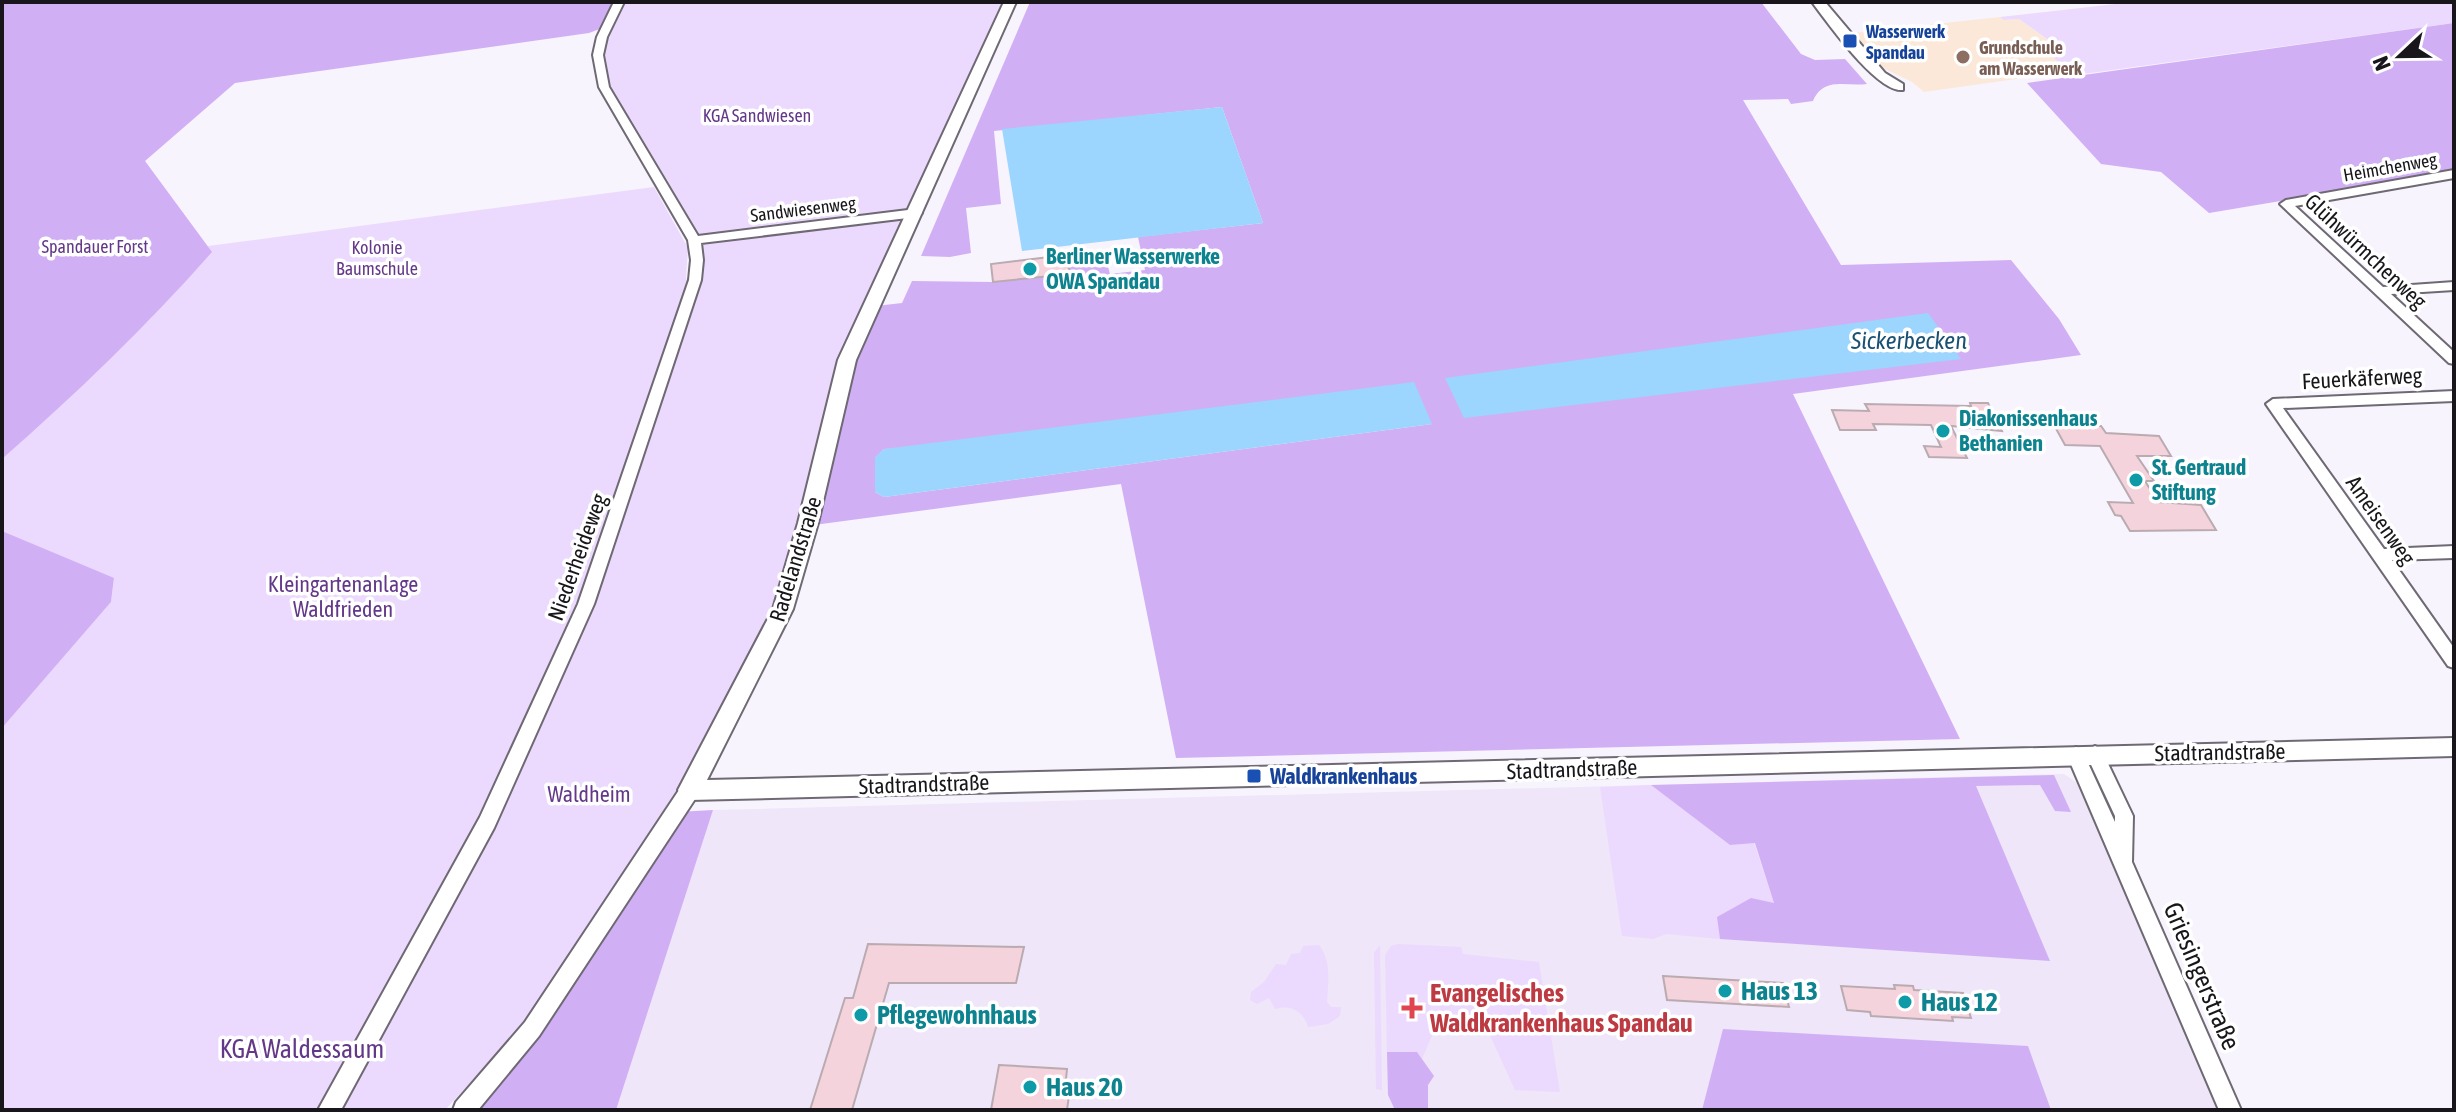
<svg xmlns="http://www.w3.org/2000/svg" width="2456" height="1112" viewBox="0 0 2456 1112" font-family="'Asap Condensed',sans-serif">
<rect width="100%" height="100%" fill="#f8f4fe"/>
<path fill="#efe6f9" d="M2064 774 2079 784 2219 1110H616L713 810Z"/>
<path fill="#fbe8d8" d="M2000 17 2005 20 2019 19 2059 48 2044 50 2072 71 1924 92 1912 82 1881 67 1853 33Z"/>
<g fill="#ebdafd">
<path d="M620 2H1010L911 206 905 210 697 235 609 85 602 52Z"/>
<path d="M2133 2H2454V23L2076 75 2043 50 2058 47 2019 19 2004 20 2000 17Z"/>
<path d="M654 187 688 248 686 277 688 286 542 716 571 659 607 568 702 280 703 243 903 219 852 332 778 601 660 823 526 1022 445 1110H2V728L111 602 114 579 2 531V459C76 394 147 326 211 252L208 246Z"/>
<path d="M1651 785 1730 845 1754 843 1774 903 1718 917 1720 939 1666 934 1653 939 1622 936 1600 787Z"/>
<path d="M1398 944 1461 947 1463 954 1539 962 1560 1092 1515 1090 1488 1031 1437 1024 1422 1059 1417 1052H1387L1385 955 1391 946Z"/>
<path d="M1319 945C1332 961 1328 983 1327 1002L1331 1007H1341L1340 1016 1328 1024 1308 1027C1303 1011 1291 1004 1275 1009L1269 998 1257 1004 1250 1000 1251 992 1264 982 1276 964 1286 965 1291 954 1300 953 1303 946Z"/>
<path d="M1380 945 1382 1090 1376 1089 1374 953Z"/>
</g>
<g fill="#d1aff5" fill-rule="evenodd">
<path d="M2 2H617L605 27 589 33 235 83 145 161 212 252C147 326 76 394 2 459Z"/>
<path d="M1030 2H1761L1801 54 1815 60 1845 59 1867 84C1846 87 1824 76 1813 101L1791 104 1788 99 1743 100 1841 265 2011 260 2059 319 2081 355 1793 394 1960 739 1176 758 1121 484 814 525 851 361 876 306 902 303 912 281 993 282 1069 274 1068 265 1107 263 1110 274 1145 270 1138 237 1263 223 1222 107 994 131 1001 204 966 208 971 253 950 257 921 256ZM1432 424 884 497 875 492V458L884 449Z"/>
<path d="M2454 23V172L2209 213 2161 172 2101 164 2027 83Z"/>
<path d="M2 531 114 578 111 602 2 728Z"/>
<path d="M2054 775 2071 812 2055 811 2040 785 1976 786 2050 961 1720 939 1717 917 1751 898 1774 903 1755 843 1730 845 1651 785Z"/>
<path d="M713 810 616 1110H464L677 812Z"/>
<path d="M1723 1029 2028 1046 2051 1110H1702Z"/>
<path d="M1387 1052H1417L1434 1076 1428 1085V1110H1395L1388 1095Z"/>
</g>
<g fill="#9cd5fd">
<path d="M1222 107 1263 223 1022 251 1002 129Z"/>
<path d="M1928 313 1961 359 1464 418 1445 378Z"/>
<path d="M1414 382 1432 424 884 497 875 492V457L884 449Z"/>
</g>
<g fill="#f5d3dd" stroke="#baabb0" stroke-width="2">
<path d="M1066 255 1070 274 993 282 991 264Z"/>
<path d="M1970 403H1988L2002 431 1951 426 1967 458 1929 457 1924 446 1941 447 1931 425 1873 424 1876 430H1840L1832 410 1869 411 1865 404 1971 406Z"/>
<path d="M2054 425 2101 426 2106 433 2159 436 2171 456H2137L2154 481H2145L2158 502 2201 505 2216 530 2130 531 2121 516 2115 515 2108 502 2133 503 2100 446 2065 445Z"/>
<path d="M868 944 1024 947 1016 983H889L852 1110H810L845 998H853Z"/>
<path d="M1663 976 1783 983 1789 1007 1667 1000Z"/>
<path d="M1894 985 1913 986 1914 990 1963 993 1971 1018 1952 1017 1953 1021 1871 1016 1870 1012 1847 1010 1841 986 1895 989Z"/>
<path d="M999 1065 1067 1069 1065 1089H1070L1067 1110H991Z"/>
</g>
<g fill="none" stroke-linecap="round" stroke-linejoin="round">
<defs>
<g id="minor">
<path d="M614 2H624L607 37 603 55 609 87 698 236 916 209 922 213 916 217 701 243 703 260 701 280 594 604 494 828 341 1110H318L480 817 578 604 689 280 691 260 688 240 599 87 593 55 597 37Z"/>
<path d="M2454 170V178L2295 206 2383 287 2454 282V290L2391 294 2454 352V364L2449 363 2280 204 2286 200Z"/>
<path d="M2454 391V401L2283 408 2384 549 2454 546V558L2392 560 2454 648V668L2448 666 2266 404 2273 399Z"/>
<path d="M2095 746 2101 749 2133 816 2132 862 2241 1110H2219L2067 755 2070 750 2076 747 2082 750 2115 822V816L2086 754 2089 749Z"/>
<path d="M690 782 697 784 699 790 697 796 539 1036 478 1110H453L456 1102 525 1022 683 784Z"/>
</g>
<g id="tertiary">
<path d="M1004 2H1016L856 360 818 523 793 609 707 780 2454 738V756L690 800 682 797 678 790 773 609 798 523 838 360Z"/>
<path d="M1812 2H1825L1885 73 1903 84V90C1877 93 1828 23 1812 2Z"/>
</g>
</defs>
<use href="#minor" stroke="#6e6973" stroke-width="4"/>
<use href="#tertiary" stroke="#6e6973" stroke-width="4"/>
<use href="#minor" fill="#fff" fill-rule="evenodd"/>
<use href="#tertiary" fill="#fff" fill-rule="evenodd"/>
</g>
<g fill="#1a4fb4" stroke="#fff" stroke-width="3">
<rect x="1842" y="33" width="16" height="16" rx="4"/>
<rect x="1246" y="768" width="16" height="16" rx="4"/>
</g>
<circle fill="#8d6e63" stroke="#fff" stroke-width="3" cx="1963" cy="57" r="8"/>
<g fill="#0f9aa8" stroke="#fff" stroke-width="3">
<circle cx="1030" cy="269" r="8"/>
<circle cx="1943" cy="431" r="8"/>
<circle cx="2136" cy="480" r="8"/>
<circle cx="1725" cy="991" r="8"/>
<circle cx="1905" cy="1002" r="8"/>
<circle cx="861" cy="1015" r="8"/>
<circle cx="1030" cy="1087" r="8"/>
</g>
<path fill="#e0444e" stroke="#fff" stroke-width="3" d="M1408 996h8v8h8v8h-8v8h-8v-8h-8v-8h8z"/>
<g text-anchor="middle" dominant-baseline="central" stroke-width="7" stroke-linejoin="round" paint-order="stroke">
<g font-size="18" font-weight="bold" fill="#164399" stroke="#fff" text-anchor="start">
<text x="1866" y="31">Wasserwerk<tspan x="1866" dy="21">Spandau</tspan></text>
</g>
<g font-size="18" font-weight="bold" fill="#785e54" stroke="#fff" text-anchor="start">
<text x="1979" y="47">Grundschule<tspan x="1979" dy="21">am Wasserwerk</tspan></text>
</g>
<g font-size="18" fill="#633888" stroke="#fff">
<text x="757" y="115">KGA Sandwiesen</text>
<text x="95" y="246">Spandauer Forst</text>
<text x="377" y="247">Kolonie<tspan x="377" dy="21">Baumschule</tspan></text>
</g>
<g font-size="18" fill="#18161a" stroke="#fff">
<text transform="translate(2390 167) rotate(-10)">Heimchenweg</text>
<text transform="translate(803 209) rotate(-7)">Sandwiesenweg</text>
</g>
<g font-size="22" fill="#18161a" stroke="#fff">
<text transform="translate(2366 251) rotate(43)">Glühwürmchenweg</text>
<text transform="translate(2362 378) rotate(-3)">Feuerkäferweg</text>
<text transform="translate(2381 520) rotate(55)">Ameisenweg</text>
<text transform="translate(577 557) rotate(-70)">Niederheideweg</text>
<text transform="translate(795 559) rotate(-73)">Radelandstraße</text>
<text transform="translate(2220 752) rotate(-1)">Stadtrandstraße</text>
<text transform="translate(1572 769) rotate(-2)">Stadtrandstraße</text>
<text transform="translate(924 784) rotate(-2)">Stadtrandstraße</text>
</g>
<g font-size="22" font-weight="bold" fill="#0d838f" stroke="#fff" text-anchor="start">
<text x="1046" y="256">Berliner Wasserwerke<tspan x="1046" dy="25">OWA Spandau</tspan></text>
<text x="1959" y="418">Diakonissenhaus<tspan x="1959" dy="25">Bethanien</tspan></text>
<text x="2152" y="467">St. Gertraud<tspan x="2152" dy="25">Stiftung</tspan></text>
</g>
<g font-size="22" fill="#633888" stroke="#fff">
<text x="343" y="584">Kleingartenanlage<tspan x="343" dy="25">Waldfrieden</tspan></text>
<text x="589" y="794">Waldheim</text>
</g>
<g font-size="22" font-weight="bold" fill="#164399" stroke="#fff" text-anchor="start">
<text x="1270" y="776">Waldkrankenhaus</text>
</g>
<g font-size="24" font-style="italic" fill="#1a5172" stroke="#fff">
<text x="1909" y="340">Sickerbecken</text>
</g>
<g font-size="26" fill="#18161a" stroke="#fff">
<text transform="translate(2202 976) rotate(67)">Griesingerstraße</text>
</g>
<g font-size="26" font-weight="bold" fill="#0d838f" stroke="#fff" text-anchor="start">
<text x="1741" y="991">Haus 13</text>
<text x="1921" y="1002">Haus 12</text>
<text x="877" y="1015">Pflegewohnhaus</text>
<text x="1046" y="1087">Haus 20</text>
</g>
<g font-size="26" font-weight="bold" fill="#be3a42" stroke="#fff" text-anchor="start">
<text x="1430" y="993">Evangelisches<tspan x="1430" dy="30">Waldkrankenhaus Spandau</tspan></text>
</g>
<g font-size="26" fill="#633888" stroke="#fff">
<text x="302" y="1049">KGA Waldessaum</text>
</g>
</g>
<rect width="2456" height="1112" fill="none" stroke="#18161a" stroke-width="8"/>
<g transform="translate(2400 56) rotate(248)" stroke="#ffffff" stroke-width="6" paint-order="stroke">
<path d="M0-6L14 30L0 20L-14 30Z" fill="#18161a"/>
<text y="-12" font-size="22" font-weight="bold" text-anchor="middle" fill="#18161a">N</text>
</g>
</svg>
